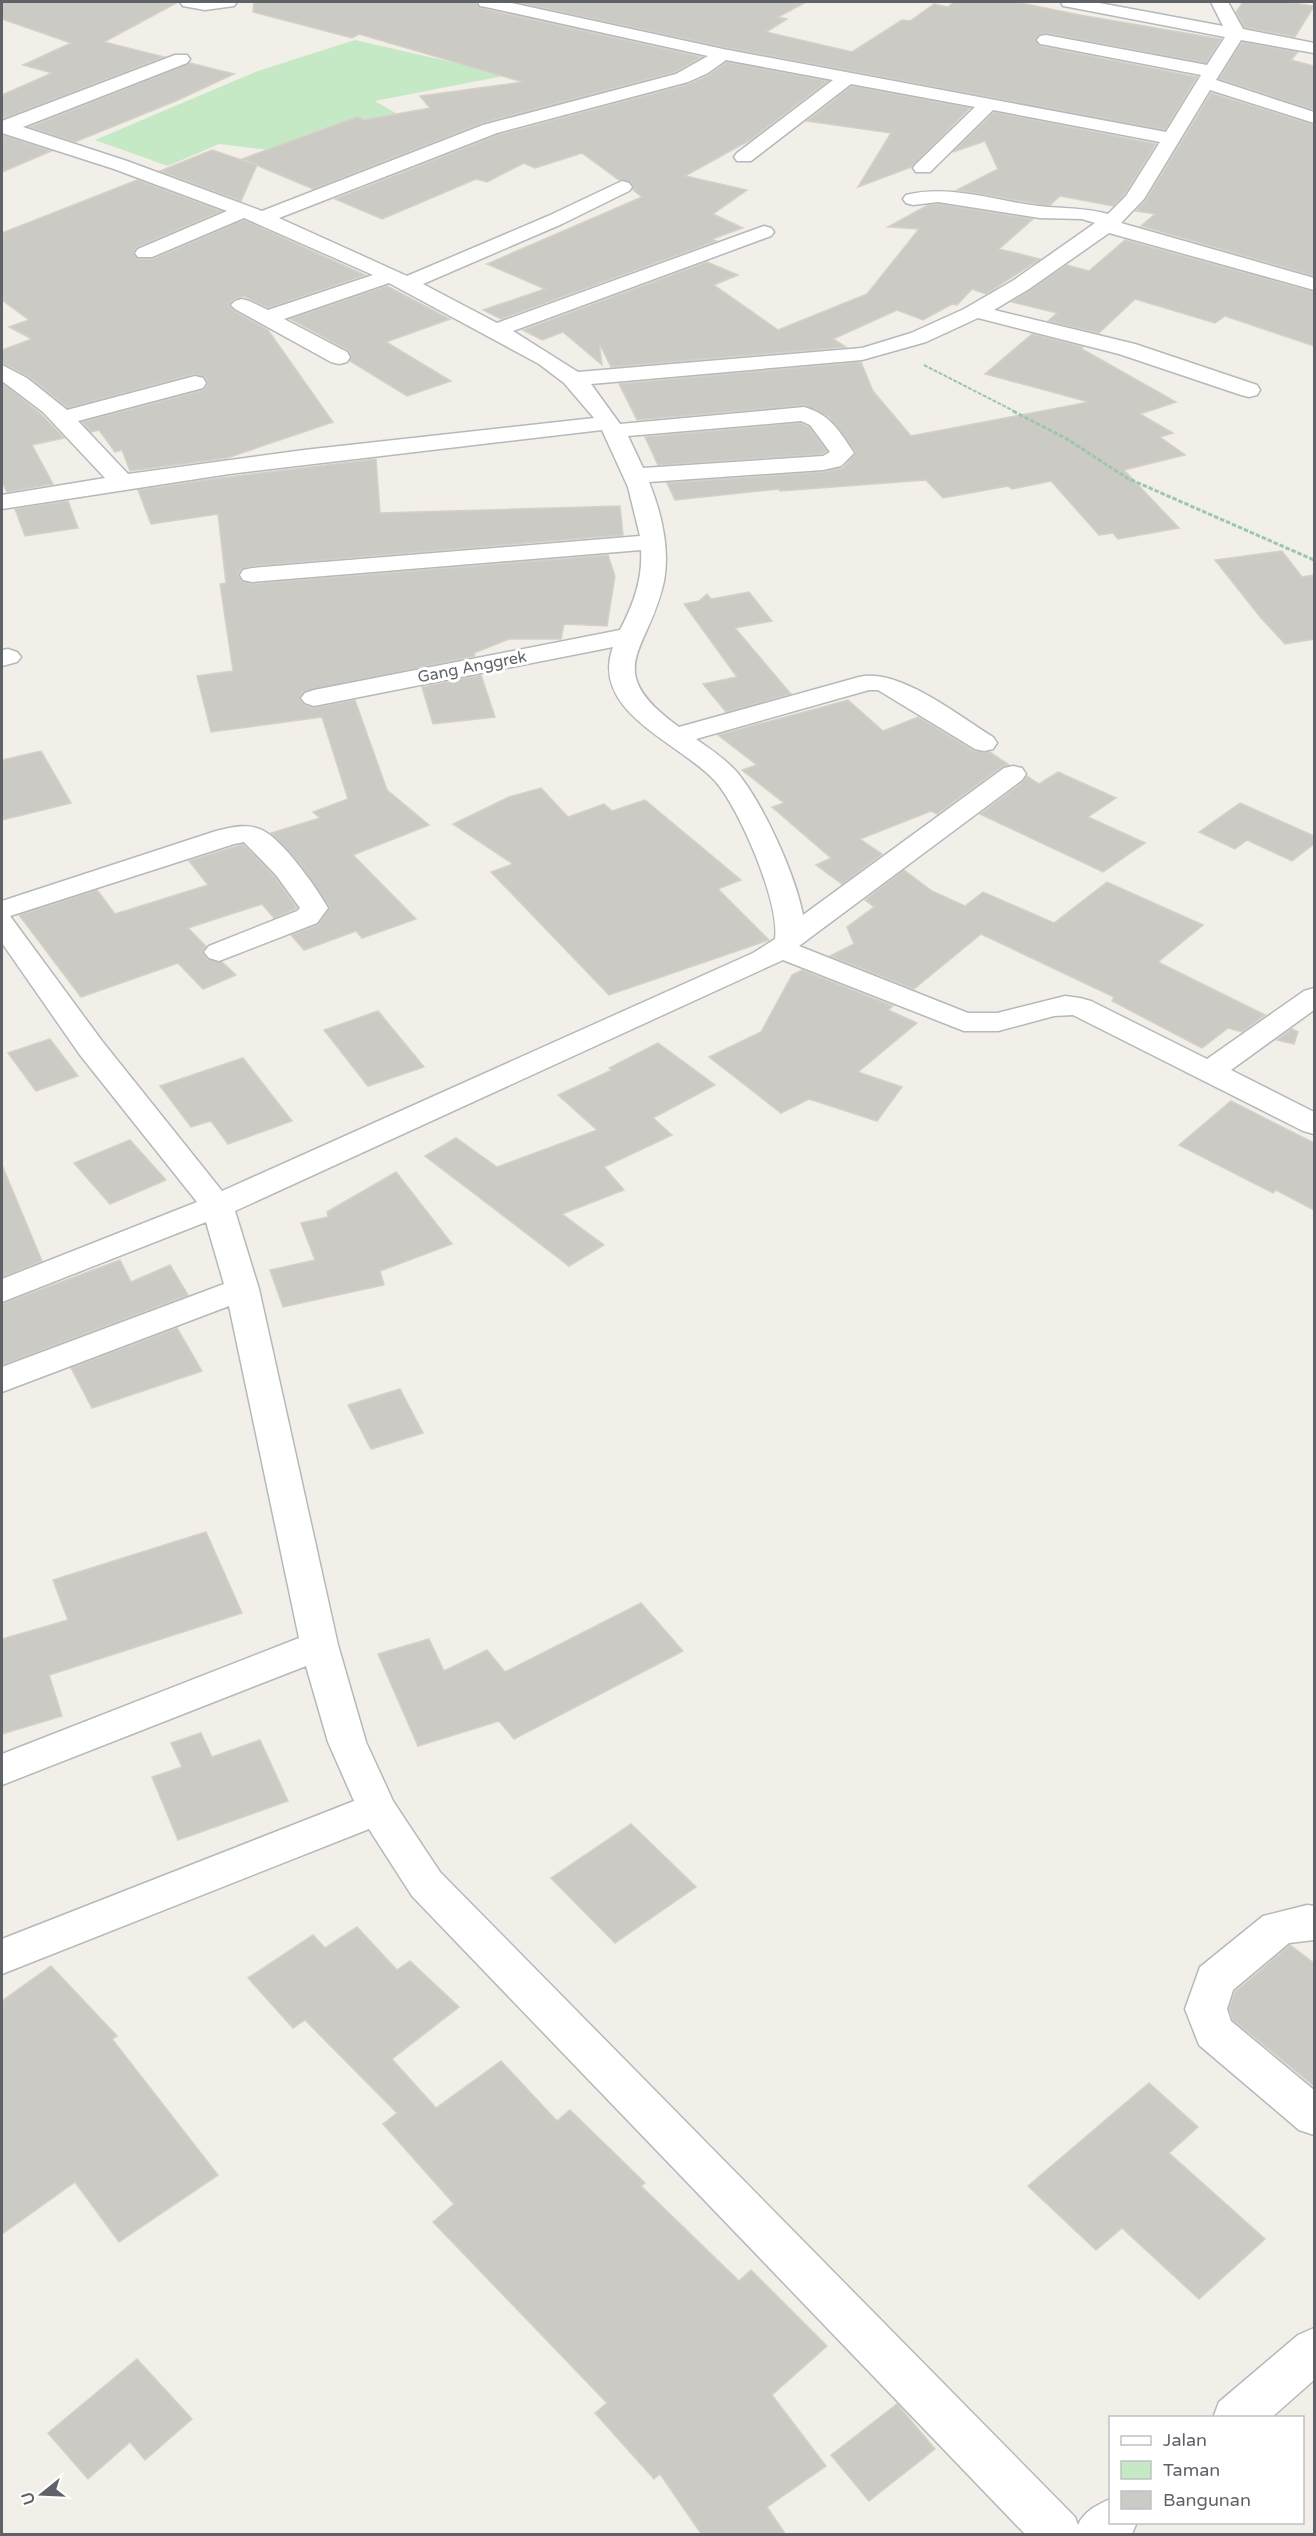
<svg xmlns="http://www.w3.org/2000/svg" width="1316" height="2536" viewBox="0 0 1316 2536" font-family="'Varela Round',sans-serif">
<rect width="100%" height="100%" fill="#f1efe8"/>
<path fill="#c5e8c5" d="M355 40 508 75 375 101 404 118 303 154 219 144 168 166 95 140 258 71Z"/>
<g fill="#cccac5" stroke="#d6d1c6" stroke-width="1.5">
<path d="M2 2H178L104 42 164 57 2 119V95L52 73 23 65 71 43 2 19Z"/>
<path d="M254 2H476L480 8 702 57 675 72 482 123 313 189 242 159 357 117 364 120 430 108 420 96 523 82 359 34 352 38 253 12Z"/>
<path d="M515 2H806L778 17 787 19 766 32 852 52 902 20 910 21 934 4 948 7 954 2H1016L1080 15 1221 39 1206 63 1046 33 1040 34 1035 39 1040 46 1197 77 1165 130 723 47Z"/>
<path d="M1243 2H1286L1314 6 1295 37 1244 27 1236 12Z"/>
<path d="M1242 42 1298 52 1291 60 1314 66V110L1219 79Z"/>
<path d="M727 62 828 81 750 140 685 176 747 190 713 214 743 228 712 239 716 241 501 319 483 310 545 289 487 264 642 197 633 190 634 187 631 182 619 180 582 153 535 168 524 163 487 182 476 179 382 219 335 199 498 135 689 84 709 75Z"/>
<path d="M190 63 234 74 178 100 75 142 30 127Z"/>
<path d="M852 86 970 108 911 167 858 187 891 133 807 121Z"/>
<path d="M1211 93 1314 125V276L1141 226 1155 214 1136 211 1146 200Z"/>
<path d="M994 112 1156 144 1124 195 1113 206 1060 196 1050 205 1039 204 957 190 998 169 985 141 953 152Z"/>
<path d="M2 135 51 151 2 172Z"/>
<path d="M212 150 257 165 241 201 160 171Z"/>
<path d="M137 180 221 211 137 247 133 253 138 259H153L244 220 365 275 268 308 244 296 234 299 229 305 234 311 268 330 333 422 227 458 130 471 122 450 115 452 99 430 91 432 82 422 204 390 208 384 205 377 194 374 68 408 28 376 2 363V350L32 339 9 327 29 320 2 300V233Z"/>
<path d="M938 204 1033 219 999 249 1040 259 986 294 972 289 957 305 952 304 923 320 897 310 833 339 846 347 611 367 599 343 602 365 563 332 542 340 523 330 707 262 738 275 714 285 778 330 867 294 919 229 888 227 928 205Z"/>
<path d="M1125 240 1314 292V346L1225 316 1215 323 1135 299 1099 333 1048 321 1057 313 1012 302 1067 265 1089 271Z"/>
<path d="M387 286 450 319 386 342 451 381 407 396 350 361 352 356 348 350 290 319Z"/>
<path d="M1032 334 1083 347 1082 349 1176 402 1140 414 1173 433 1160 437 1185 455 1124 470 1179 528 1118 539 1113 533 1099 535 1051 481 1012 489 1008 486 943 498 926 480 780 491 779 489 675 500 667 483 823 472 843 468 856 452 829 417 805 405 637 420 619 384 861 362 873 391 911 436 1089 402 985 374Z"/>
<path d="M2 383 41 414 64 438 32 445 53 484 7 492 2 482Z"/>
<path d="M801 423 809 427 827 451 822 454 658 465 645 437Z"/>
<path d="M376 459 380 513 620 506 623 535 252 566 241 569 238 574 241 581 252 584 608 555 615 576 607 626 564 624 561 639H509L474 653 475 656 303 692 299 699 304 705 313 708 355 700 387 790 429 825 353 855 416 919 362 938 356 931 304 950 291 935 318 925 330 907 300 864 271 833 320 818 313 812 348 799 322 717 211 732 197 676 233 671 220 584 226 583 218 514 151 524 138 490 220 478Z"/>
<path d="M68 501 78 528 25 536 15 509Z"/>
<path d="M1282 551 1302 577 1314 575V639L1285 644 1261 618 1215 560Z"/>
<path d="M749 592 772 621 735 628 791 694 726 712 703 684 737 677 684 604 699 601 707 594 711 599Z"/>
<path d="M481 675 495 717 433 724 422 687Z"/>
<path d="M848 700 883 731 918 717 974 751 990 752 1009 765 1003 766 937 814 931 811 860 839 882 854 842 884 816 865 831 858 772 807 784 803 742 770 757 765 718 735Z"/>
<path d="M41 751 71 803 2 820V760Z"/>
<path d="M1058 772 1116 798 1088 817 1145 843 1103 872 980 814 1023 782 1027 776 1039 784Z"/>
<path d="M541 788 568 817 604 804 612 811 645 800 741 880 718 889 769 940 609 995 491 872 513 864 453 824 509 797Z"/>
<path d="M1240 803 1314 836V844L1292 861 1247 840 1235 849 1199 832Z"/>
<path d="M243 844 274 876 297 908 274 918 262 904 188 928 206 946 202 952 207 959 222 962 236 975 203 989 178 963 81 997 19 915 97 890 115 914 208 885 189 861Z"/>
<path d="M904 870 932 891 965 906 983 892 1054 923 1107 882 1203 925 1158 962 1265 1015 1242 1032 1228 1028 1202 1048 1112 1001 1114 997 981 934 914 989 830 956 854 944 847 927 874 907 865 900Z"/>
<path d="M802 970 893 1006 888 1010 917 1023 858 1072 902 1087 877 1121 809 1099 781 1113 709 1057 761 1032 792 975Z"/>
<path d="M378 1011 424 1067 368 1086 324 1030Z"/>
<path d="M1292 1029 1298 1032 1294 1044 1277 1040Z"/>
<path d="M50 1039 78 1076 36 1091 8 1053Z"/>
<path d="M658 1043 715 1085 653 1118 672 1135 604 1167 624 1190 562 1214 604 1245 569 1266 425 1156 456 1138 497 1167 597 1130 558 1095 612 1070 609 1068Z"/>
<path d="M243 1058 292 1121 228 1144 211 1121 191 1127 160 1086Z"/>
<path d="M1231 1101 1314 1143V1210L1276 1190 1273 1193 1179 1145Z"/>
<path d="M130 1140 166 1180 110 1204 74 1163Z"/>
<path d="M2 1165 42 1261 2 1277Z"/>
<path d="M396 1172 452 1244 380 1271 384 1285 283 1307 270 1270 315 1260 301 1223 328 1217 327 1212Z"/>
<path d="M120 1260 131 1282 170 1265 188 1295 2 1365V1304Z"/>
<path d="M177 1328 202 1371 92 1408 71 1368Z"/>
<path d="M400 1389 423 1433 371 1449 348 1405Z"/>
<path d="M206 1532 242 1613 49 1675 62 1716 2 1734V1639L68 1620 53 1580Z"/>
<path d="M641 1603 683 1651 514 1739 499 1721 418 1746 378 1654 429 1639 444 1671 487 1650 505 1672Z"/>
<path d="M201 1733 212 1757 260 1740 288 1801 178 1840 152 1777 182 1767 171 1743Z"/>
<path d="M631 1824 696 1887 615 1943 551 1878Z"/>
<path d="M357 1927 397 1970 410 1961 459 2007 392 2059 436 2108 501 2061 557 2121 570 2110 645 2183 641 2186 739 2281 751 2270 827 2346 772 2395 826 2466 767 2507 786 2535H702L660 2474 654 2479 595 2413 607 2403 433 2222 454 2204 383 2124 397 2113 305 2020 293 2028 248 1978 313 1935 325 1948Z"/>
<path d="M1290 1945 1314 1963V2086L1233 2020 1229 2009 1235 1992Z"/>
<path d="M51 1966 117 2036 112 2039 218 2175 119 2242 75 2182 2 2234V2001Z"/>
<path d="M1149 2083 1198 2127 1169 2153 1265 2239 1199 2299 1122 2228 1096 2250 1028 2186Z"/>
<path d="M137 2359 192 2419 145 2460 130 2442 88 2479 48 2433Z"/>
<path d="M897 2404 935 2449 869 2501 831 2455Z"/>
</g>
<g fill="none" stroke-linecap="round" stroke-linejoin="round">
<defs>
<g id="minor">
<path d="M180 2H237L234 6 205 10 183 6Z"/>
<path d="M478 2H507L723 49 1166 132 1201 75 1046 45 1040 44 1037 40 1040 36 1046 35 1207 65 1225 37 1069 7 1063 6 1061 2H1094L1223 26 1211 2H1228L1243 29 1314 43V53L1241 40 1216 80 1314 112V123L1210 90 1144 199 1121 223 1314 278V290L1109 233 1029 289 994 310 1135 344 1257 385 1260 390 1257 395 1249 397 1241 395 1119 354 978 318 926 342 862 360 591 384 620 424 804 407C830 414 840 432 854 453L841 466 823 470 649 482C661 512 670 548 664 581 649 652 599 669 679 727L859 677C898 667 959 716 993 737L997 743 993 749 984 751 975 749 878 690H869L696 739C709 748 724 758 736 771 763 803 795 874 803 915L1004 768 1013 766 1022 768 1026 774 1022 780 799 946 968 1013H997L1065 996 1080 998 1091 1001 1207 1059 1304 991 1314 988V1010L1231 1070 1314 1112V1134L1303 1131 1073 1015 1054 1016 998 1031H964L783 960 235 1211 259 1289 338 1645 366 1742 393 1801 440 1872 1075 2517 1078 2525C1084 2511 1097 2505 1110 2499V2522H1137L1132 2534H1025L412 1896 369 1829 2 1974V1939L354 1801 328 1742 306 1666 2 1785V1754L299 1638 229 1306 2 1392V1367L224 1284 206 1222 2 1302V1279L197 1202 80 1055 2 943V901L216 831C232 827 247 823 262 830 282 839 317 888 328 908L317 923 219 961 209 958 204 952 209 946 297 911 300 908 276 875 244 842 234 844 10 916 102 1041 222 1191 753 953 775 939C780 903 740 810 716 782 682 743 589 713 613 647L314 706 305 703 301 698 305 693 314 690 620 630C633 605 643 579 641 550L252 582 243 580 240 575 243 570 252 568 640 536 628 487 602 430 229 474 2 509V495L105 478 43 412 2 381V365L27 378 67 410 195 376 203 378 206 383 203 388 78 421 128 474 304 450 594 418 564 383 539 364 389 283 284 319 347 352 350 357 347 362 339 364 331 362 235 309 231 305 235 301 242 299 249 301 268 310 373 275 244 218 152 257H138L135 253 138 249 227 211 114 169 2 133V121L175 55H187L190 59 187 63 23 127 127 161 262 211 483 125 676 74 708 56 486 7 480 6ZM726 60 833 80 737 153 734 157 737 161H751L851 84 975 107 916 164 913 168 916 172H930L993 110 1160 142 1126 196 1108 214C1082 207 1065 209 1039 206 995 201 950 184 906 195L903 199 906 203 913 205 938 202 1040 218 1082 219 1095 223 1014 280 964 309 911 333 862 348 578 372 513 331 771 236 774 232 771 228 764 226 497 323 423 284 562 224 629 191 632 187 629 183 622 181 548 216 407 276 279 218 497 133 688 82 708 73ZM801 421 810 425 830 452 823 456 643 468 628 436Z"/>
<path d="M8 649 17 652 21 657 17 662 2 666V650Z"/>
<path d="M1307 1905 1314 1906V1940L1289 1943 1233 1990 1227 2009 1231 2021 1314 2090V2135L1299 2130 1199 2045 1185 2009 1200 1967 1263 1916Z"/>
<path d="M1314 2328V2380L1271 2418H1213L1219 2402 1298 2335Z"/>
</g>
</defs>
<use href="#minor" stroke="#b5b8bc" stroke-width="3"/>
<path stroke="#9cc7a9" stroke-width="2" stroke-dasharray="4 1.5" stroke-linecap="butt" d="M924 365 1016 412"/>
<path stroke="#9cc7a9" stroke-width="3" stroke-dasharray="4.5 2" stroke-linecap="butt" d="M1013 411 1067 439 1127 478 1314 560"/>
<use href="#minor" fill="#fff" fill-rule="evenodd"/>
</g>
<g text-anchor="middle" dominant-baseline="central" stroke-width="6" stroke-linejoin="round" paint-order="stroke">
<g font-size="16" fill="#5f6368" stroke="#fff">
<text transform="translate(472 667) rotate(-11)">Gang Anggrek</text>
</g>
</g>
<rect width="1316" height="2536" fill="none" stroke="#5f6368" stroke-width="6"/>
<rect x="1109" y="2416" width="195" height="108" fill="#ffffff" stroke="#bfc1c3" stroke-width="1.5"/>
<rect x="1121" y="2436" width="30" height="9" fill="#ffffff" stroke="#bfc1c3" stroke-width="1.5"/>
<text x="1163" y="2446" font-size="18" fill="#5f6368">Jalan</text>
<rect x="1121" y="2461" width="30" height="18" fill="#c5e8c5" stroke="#bfc1c3" stroke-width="1.5"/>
<text x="1163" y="2476" font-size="18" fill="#5f6368">Taman</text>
<rect x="1121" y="2491" width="30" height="18" fill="#cccac5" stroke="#bfc1c3" stroke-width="1.5"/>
<text x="1163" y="2506" font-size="18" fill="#5f6368">Bangunan</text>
<g transform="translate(42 2494) rotate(252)" stroke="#ffffff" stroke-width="4.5" paint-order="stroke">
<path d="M0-4.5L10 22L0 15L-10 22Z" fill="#5f6368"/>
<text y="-9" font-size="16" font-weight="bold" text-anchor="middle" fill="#5f6368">U</text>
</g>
</svg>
